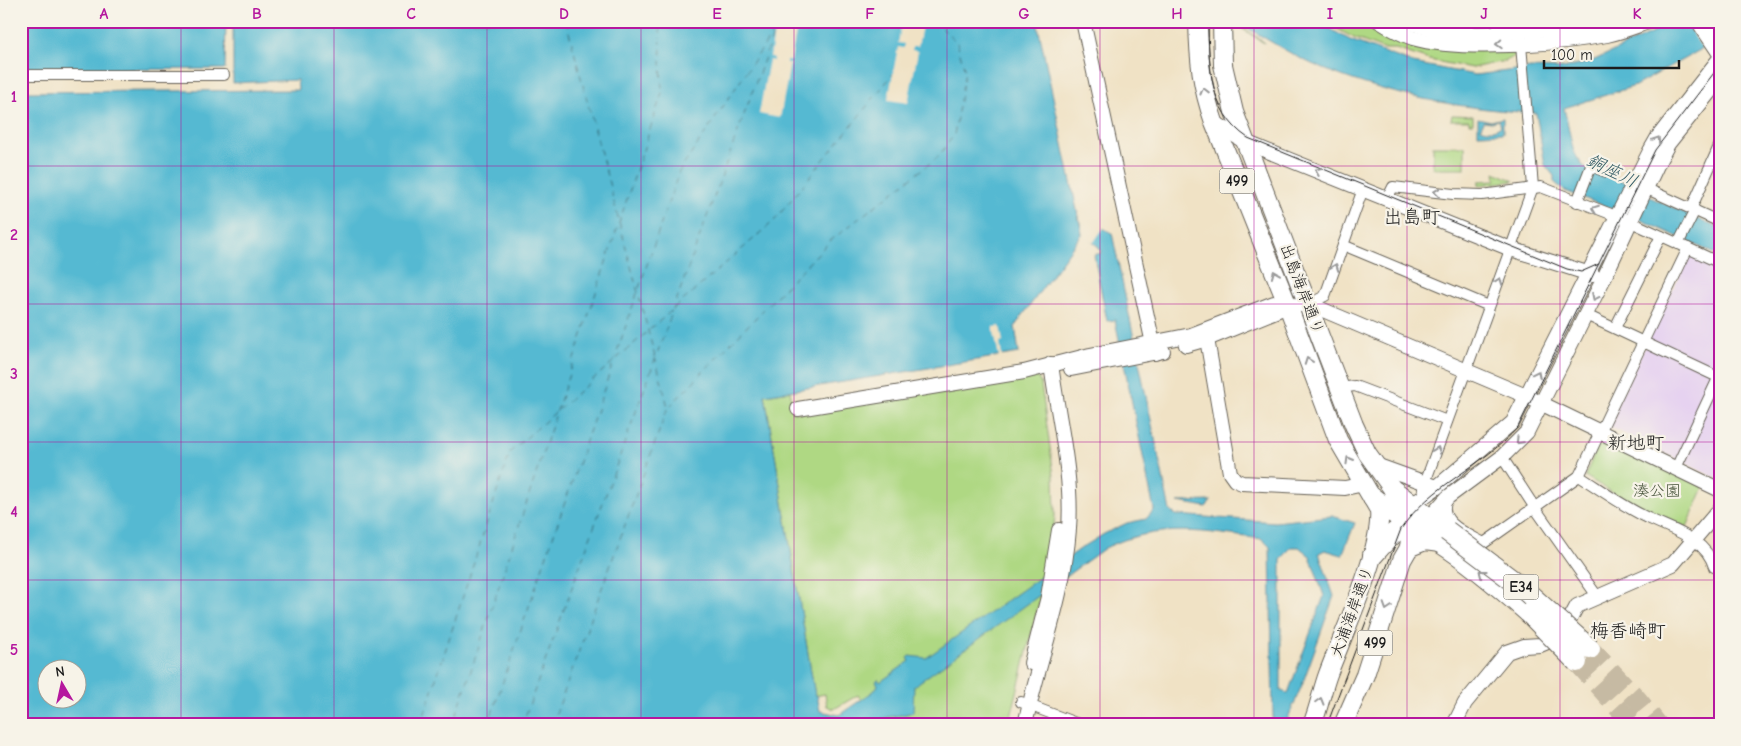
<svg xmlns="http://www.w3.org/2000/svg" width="1741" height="746" viewBox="0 0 1741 746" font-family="'Comic Neue','Klee One',sans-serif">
<rect width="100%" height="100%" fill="#f7f3e8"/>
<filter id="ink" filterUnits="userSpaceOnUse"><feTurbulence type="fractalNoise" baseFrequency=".02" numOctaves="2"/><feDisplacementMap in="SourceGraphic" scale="10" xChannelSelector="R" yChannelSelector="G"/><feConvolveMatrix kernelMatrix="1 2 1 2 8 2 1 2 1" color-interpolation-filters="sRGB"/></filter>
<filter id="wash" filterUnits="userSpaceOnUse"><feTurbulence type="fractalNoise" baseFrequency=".0096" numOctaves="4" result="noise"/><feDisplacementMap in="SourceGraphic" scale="20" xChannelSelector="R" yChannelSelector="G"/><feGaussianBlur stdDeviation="1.12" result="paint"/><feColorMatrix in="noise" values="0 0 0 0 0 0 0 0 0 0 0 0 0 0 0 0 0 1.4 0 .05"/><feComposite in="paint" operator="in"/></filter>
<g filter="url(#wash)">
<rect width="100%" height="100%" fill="#f0e2c5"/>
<path fill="#e6d2f0" d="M1690 255 1720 269V480L1606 425Z"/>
<g fill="#afd883" stroke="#667a50">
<path d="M1229 21H1233L1264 42V43L1233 23 1235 56 1232 55 1230 51Z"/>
<path d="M1322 21 1373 23 1511 49 1517 55 1505 61 1472 68 1429 60 1396 49H1383L1354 38Z"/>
<path d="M1452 115 1473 116V123H1469V120H1451Z"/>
<rect x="1433" y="146" width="32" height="22"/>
<path d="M1495 172 1514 181 1479 185V181L1496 180Z"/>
<path d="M1032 375 1038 378 1041 384 1054 476 1055 516 1050 558 1009 725H877L858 695 834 709 827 706 825 694 815 696 765 395 790 391 794 413Z"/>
<path d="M1604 442 1615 444 1704 487 1687 527 1646 513 1585 476 1598 445Z"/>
</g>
<g fill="#54b9d2" stroke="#386a77" fill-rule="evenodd">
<path d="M21 21H226L225 69 21 70Z"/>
<path d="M233 21H1037L1082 234 1015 326 1019 353 765 395 815 695H817L820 711 839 715 874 691 878 685 876 681 878 679 880 682 910 661 908 658 910 656 926 658 1083 547 1104 534 1127 523 1146 519 1154 510 1115 320 1107 321 1094 255 1101 253 1099 247 1083 235 1079 215 1112 233 1170 511 1176 515 1275 522 1332 516 1355 523 1342 555 1325 550 1319 553 1334 596 1302 685 1285 725H1270L1273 716 1270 547 1262 539C1206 532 1158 522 1105 548L914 686 913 712C896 718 886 714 869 725H21V92L298 90 297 80 233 83ZM1291 547H1299L1310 556 1324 596 1288 693 1281 691V560ZM48 668H78V698H48Z"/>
<path d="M1235 21H1316L1350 40 1413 63 1475 75 1531 68 1558 69 1588 63 1678 21H1720V39L1635 86 1564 108 1574 153 1584 167 1636 187 1650 197 1720 229V256L1639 219 1565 191 1554 182V176L1545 165 1536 113C1460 109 1382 95 1312 64 1286 52 1261 35 1235 21Z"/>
<path d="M1478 118 1491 121 1503 118V133L1478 134ZM1499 120 1501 126C1495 131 1488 131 1481 128L1483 121 1492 122Z"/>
<path d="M1211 501 1206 507 1178 502Z"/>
</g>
<g fill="#f0e2c5">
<path d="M776 21H798L791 60H786V63L790 64 780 118 759 114 769 60 773 61V57H770Z"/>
<path d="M902 21H923L918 46H912V50L918 51 908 103 888 100 898 47 904 48V44L898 43Z"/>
<path d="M1685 21H1720V39L1703 50Z"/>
<path d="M1079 213 1105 226 1093 243 1083 237Z"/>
<path d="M1000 326 1003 342 1000 343 1002 357H999L993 327Z"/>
</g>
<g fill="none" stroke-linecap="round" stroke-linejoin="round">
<g stroke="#325b65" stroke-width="1" stroke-dasharray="6 5" stroke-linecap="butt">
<path d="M566 21 655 357"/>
<path d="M669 407 830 241 938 157 954 135 965 71 957 42 934 21"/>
<path d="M421 725 510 452 774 221 893 74"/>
<path d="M453 725 662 93 660 21"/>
<path d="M488 725 679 172 774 31"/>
<path d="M522 725 773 35"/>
<path d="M552 725 668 407 656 360"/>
</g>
</g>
</g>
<g filter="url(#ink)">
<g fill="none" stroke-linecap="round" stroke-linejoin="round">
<g stroke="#c6baa3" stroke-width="20" stroke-dasharray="20 10" stroke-linecap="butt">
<path d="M1590 649 1637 699 1658 725"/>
<path d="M1577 662 1634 725"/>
</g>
<defs>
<g id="minor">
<path d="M21 75H224"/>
<path d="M1645 188 1720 222"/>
<path d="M1387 199 1393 187 1453 194 1482 195 1541 187 1629 221 1720 263"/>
<path d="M1577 202 1591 166 1606 172"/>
<path d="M1691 209 1720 144"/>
<path d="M1678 244 1695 210"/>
<path d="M1343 245 1489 306"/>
<path d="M1309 304 1325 296 1363 189"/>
<path d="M1586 315 1720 378"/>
<path d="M1615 328 1661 236"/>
<path d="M1340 388 1355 386 1447 421"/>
<path d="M1502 457 1535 508 1597 596"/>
<path d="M1676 468 1720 374"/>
<path d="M1579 476C1601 490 1624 507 1648 518 1672 530 1706 538 1714 567L1720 568"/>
<path d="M1423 488 1533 187 1519 21"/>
<path d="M1447 500C1436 522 1468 534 1484 543L1579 476 1688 248"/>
<path d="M1021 702 1081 725"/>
</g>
<g id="tertiary">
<path d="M1083 21 1155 353"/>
<path d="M1379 21C1390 28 1401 34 1413 38 1460 52 1558 44 1607 35 1622 32 1636 26 1651 21"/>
<path d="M1405 21C1449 38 1493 34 1539 30 1563 29 1587 27 1611 21"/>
<path d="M1698 21 1720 54"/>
<path d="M1711 21 1720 35"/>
<path d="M1214 122 1245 142 1511 249 1593 275"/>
<path d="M1207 339 1230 473 1235 480 1242 483 1345 488 1364 484"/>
<path d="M1186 345 1207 339 1288 306"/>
<path d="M1071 369 1163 351"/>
<path d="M798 409 1024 372 1090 355 1191 335 1274 303 1288 306 1309 304 1526 396 1720 490"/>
<path d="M1376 465 1437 487"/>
<path d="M1405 510 1437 487 1513 422 1650 151 1658 137 1720 58"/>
<path d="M1423 525 1448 497 1502 457 1527 432 1603 280 1659 161 1668 144 1720 79"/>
<path d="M1031 663 1048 597 1059 530"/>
<path d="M1025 725C1039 659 1064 597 1069 529 1073 474 1058 419 1051 364"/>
<path d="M1454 725 1465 703 1507 652 1524 646 1540 645 1552 640 1562 634 1577 606 1673 564 1720 509"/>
</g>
<g id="trunk">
<path d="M1198 21C1199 60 1201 85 1214 122L1288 306 1338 440 1379 510C1383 549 1343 634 1328 674 1322 690 1319 708 1312 725"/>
<path d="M1222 21 1223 65 1234 112 1354 425 1367 453 1394 491 1399 503"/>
<path d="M1343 725 1365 675 1402 560 1410 546 1409 533"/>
</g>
<g id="motorway">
<path d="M1394 491 1435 523"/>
<path d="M1373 498C1394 516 1418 528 1441 543 1472 563 1501 588 1529 613"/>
<path d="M1410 546 1425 540 1440 542"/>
<path d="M1373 555C1388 538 1404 519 1428 518"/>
</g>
</defs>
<use href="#minor" stroke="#666157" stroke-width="12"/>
<use href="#tertiary" stroke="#666157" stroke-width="16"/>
<use href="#trunk" stroke="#666157" stroke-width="20"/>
<use href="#motorway" stroke="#666157" stroke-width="22"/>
<use href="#minor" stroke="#fff" stroke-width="10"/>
<use href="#tertiary" stroke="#fff" stroke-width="14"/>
<use href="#trunk" stroke="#fff" stroke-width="18"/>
<use href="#motorway" stroke="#fff" stroke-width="20"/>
<g stroke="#1c1c1c" stroke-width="1">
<path d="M1208 21C1209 65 1208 111 1248 138L1567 269 1581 272 1599 264"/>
<path d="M1327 725 1401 529C1430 485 1484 466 1518 427L1655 150 1720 65"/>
</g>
<defs>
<g id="motorway-bridge">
<path d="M1447 531 1520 586 1590 649"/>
<path d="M1529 613 1577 662"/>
</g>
</defs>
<use href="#motorway-bridge" stroke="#666157" stroke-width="22" stroke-linecap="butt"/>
<use href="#motorway-bridge" stroke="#fff" stroke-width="20"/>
</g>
<defs><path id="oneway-chevron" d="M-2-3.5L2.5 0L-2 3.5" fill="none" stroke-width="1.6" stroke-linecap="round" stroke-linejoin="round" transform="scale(1.25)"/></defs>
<g stroke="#999">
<use href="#oneway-chevron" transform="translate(1499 44) rotate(177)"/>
<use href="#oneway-chevron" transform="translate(1204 91) rotate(-104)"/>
<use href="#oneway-chevron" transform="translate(1657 140) rotate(-57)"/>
<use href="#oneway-chevron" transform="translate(1318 171) rotate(-158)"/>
<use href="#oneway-chevron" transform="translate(1437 192) rotate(-173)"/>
<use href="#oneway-chevron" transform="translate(1595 209) rotate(-159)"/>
<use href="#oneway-chevron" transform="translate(1335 267) rotate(-70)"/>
<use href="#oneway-chevron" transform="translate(1275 274) rotate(-112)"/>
<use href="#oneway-chevron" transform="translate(1499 281) rotate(-70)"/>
<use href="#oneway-chevron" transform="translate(1595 297) rotate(116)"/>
<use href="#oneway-chevron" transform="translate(1308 361) rotate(-110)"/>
<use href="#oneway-chevron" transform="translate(1537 374) rotate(-64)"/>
<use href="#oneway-chevron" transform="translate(1519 441) rotate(134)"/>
<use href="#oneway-chevron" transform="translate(1437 450) rotate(-70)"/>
<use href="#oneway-chevron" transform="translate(1349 460) rotate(-120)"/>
<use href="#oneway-chevron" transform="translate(1482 573) rotate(-142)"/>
<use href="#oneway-chevron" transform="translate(1387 607) rotate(108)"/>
<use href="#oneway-chevron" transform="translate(1320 701) rotate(-74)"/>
</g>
</g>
<path fill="none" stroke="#b5179e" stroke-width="1" stroke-opacity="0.55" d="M181 21V725M334 21V725M487 21V725M641 21V725M794 21V725M947 21V725M1100 21V725M1254 21V725M1407 21V725M1560 21V725M21 166H1720M21 304H1720M21 442H1720M21 580H1720"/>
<g text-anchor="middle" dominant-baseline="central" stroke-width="4.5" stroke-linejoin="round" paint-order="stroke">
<g fill="#f7f3e8" stroke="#5e5c59" stroke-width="1">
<rect x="1219.5" y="168.5" width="35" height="25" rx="4"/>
<rect x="1503.5" y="574.5" width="35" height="25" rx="4"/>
<rect x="1357.5" y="630.5" width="35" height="25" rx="4"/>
</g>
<g font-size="15" font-weight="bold" fill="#1c1c1c">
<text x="1237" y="181">499</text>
<text x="1521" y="587">E34</text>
<text x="1375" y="643">499</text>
</g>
<g font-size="16" fill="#1c1c1c" stroke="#f7f3e8">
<text transform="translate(1302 289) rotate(69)">出島海岸通り</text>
<text transform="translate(1352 612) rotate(-70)">大浦海岸通り</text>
</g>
<g font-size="16" fill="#48543b" stroke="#f7f3e8">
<text x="1657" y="491">湊公園</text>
</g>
<g font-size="18" font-style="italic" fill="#325b65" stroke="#f7f3e8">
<text transform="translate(1612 171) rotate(26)">銅座川</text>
</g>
<g font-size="19" fill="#1c1c1c" stroke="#f7f3e8">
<text x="1412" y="217">出島町</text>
<text x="1636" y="443">新地町</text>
<text x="1628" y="631">梅香崎町</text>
</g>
</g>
<rect width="1741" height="746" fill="none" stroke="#f7f3e8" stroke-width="55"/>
<g transform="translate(62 684) rotate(351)"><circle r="24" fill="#f7f3e8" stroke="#9f9d96"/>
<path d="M0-4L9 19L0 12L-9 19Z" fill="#b5179e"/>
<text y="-8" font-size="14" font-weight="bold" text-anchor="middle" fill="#1c1c1c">N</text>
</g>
<path d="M1544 60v8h135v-8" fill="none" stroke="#1c1c1c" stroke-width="2.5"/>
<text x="1551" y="60" font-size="15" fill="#1c1c1c" stroke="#f7f3e8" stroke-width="4" paint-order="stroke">100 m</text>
<rect x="28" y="28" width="1686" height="690" fill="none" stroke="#b5179e" stroke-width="2"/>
<g font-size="16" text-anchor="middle" font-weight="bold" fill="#b5179e">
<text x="104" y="19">A</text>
<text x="257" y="19">B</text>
<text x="411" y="19">C</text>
<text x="564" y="19">D</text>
<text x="717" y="19">E</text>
<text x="870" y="19">F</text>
<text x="1024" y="19">G</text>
<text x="1177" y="19">H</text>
<text x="1330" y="19">I</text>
<text x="1484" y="19">J</text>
<text x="1637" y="19">K</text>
<text x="14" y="102">1</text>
<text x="14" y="240">2</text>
<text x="14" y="379">3</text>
<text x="14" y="517">4</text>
<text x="14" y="655">5</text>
</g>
</svg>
